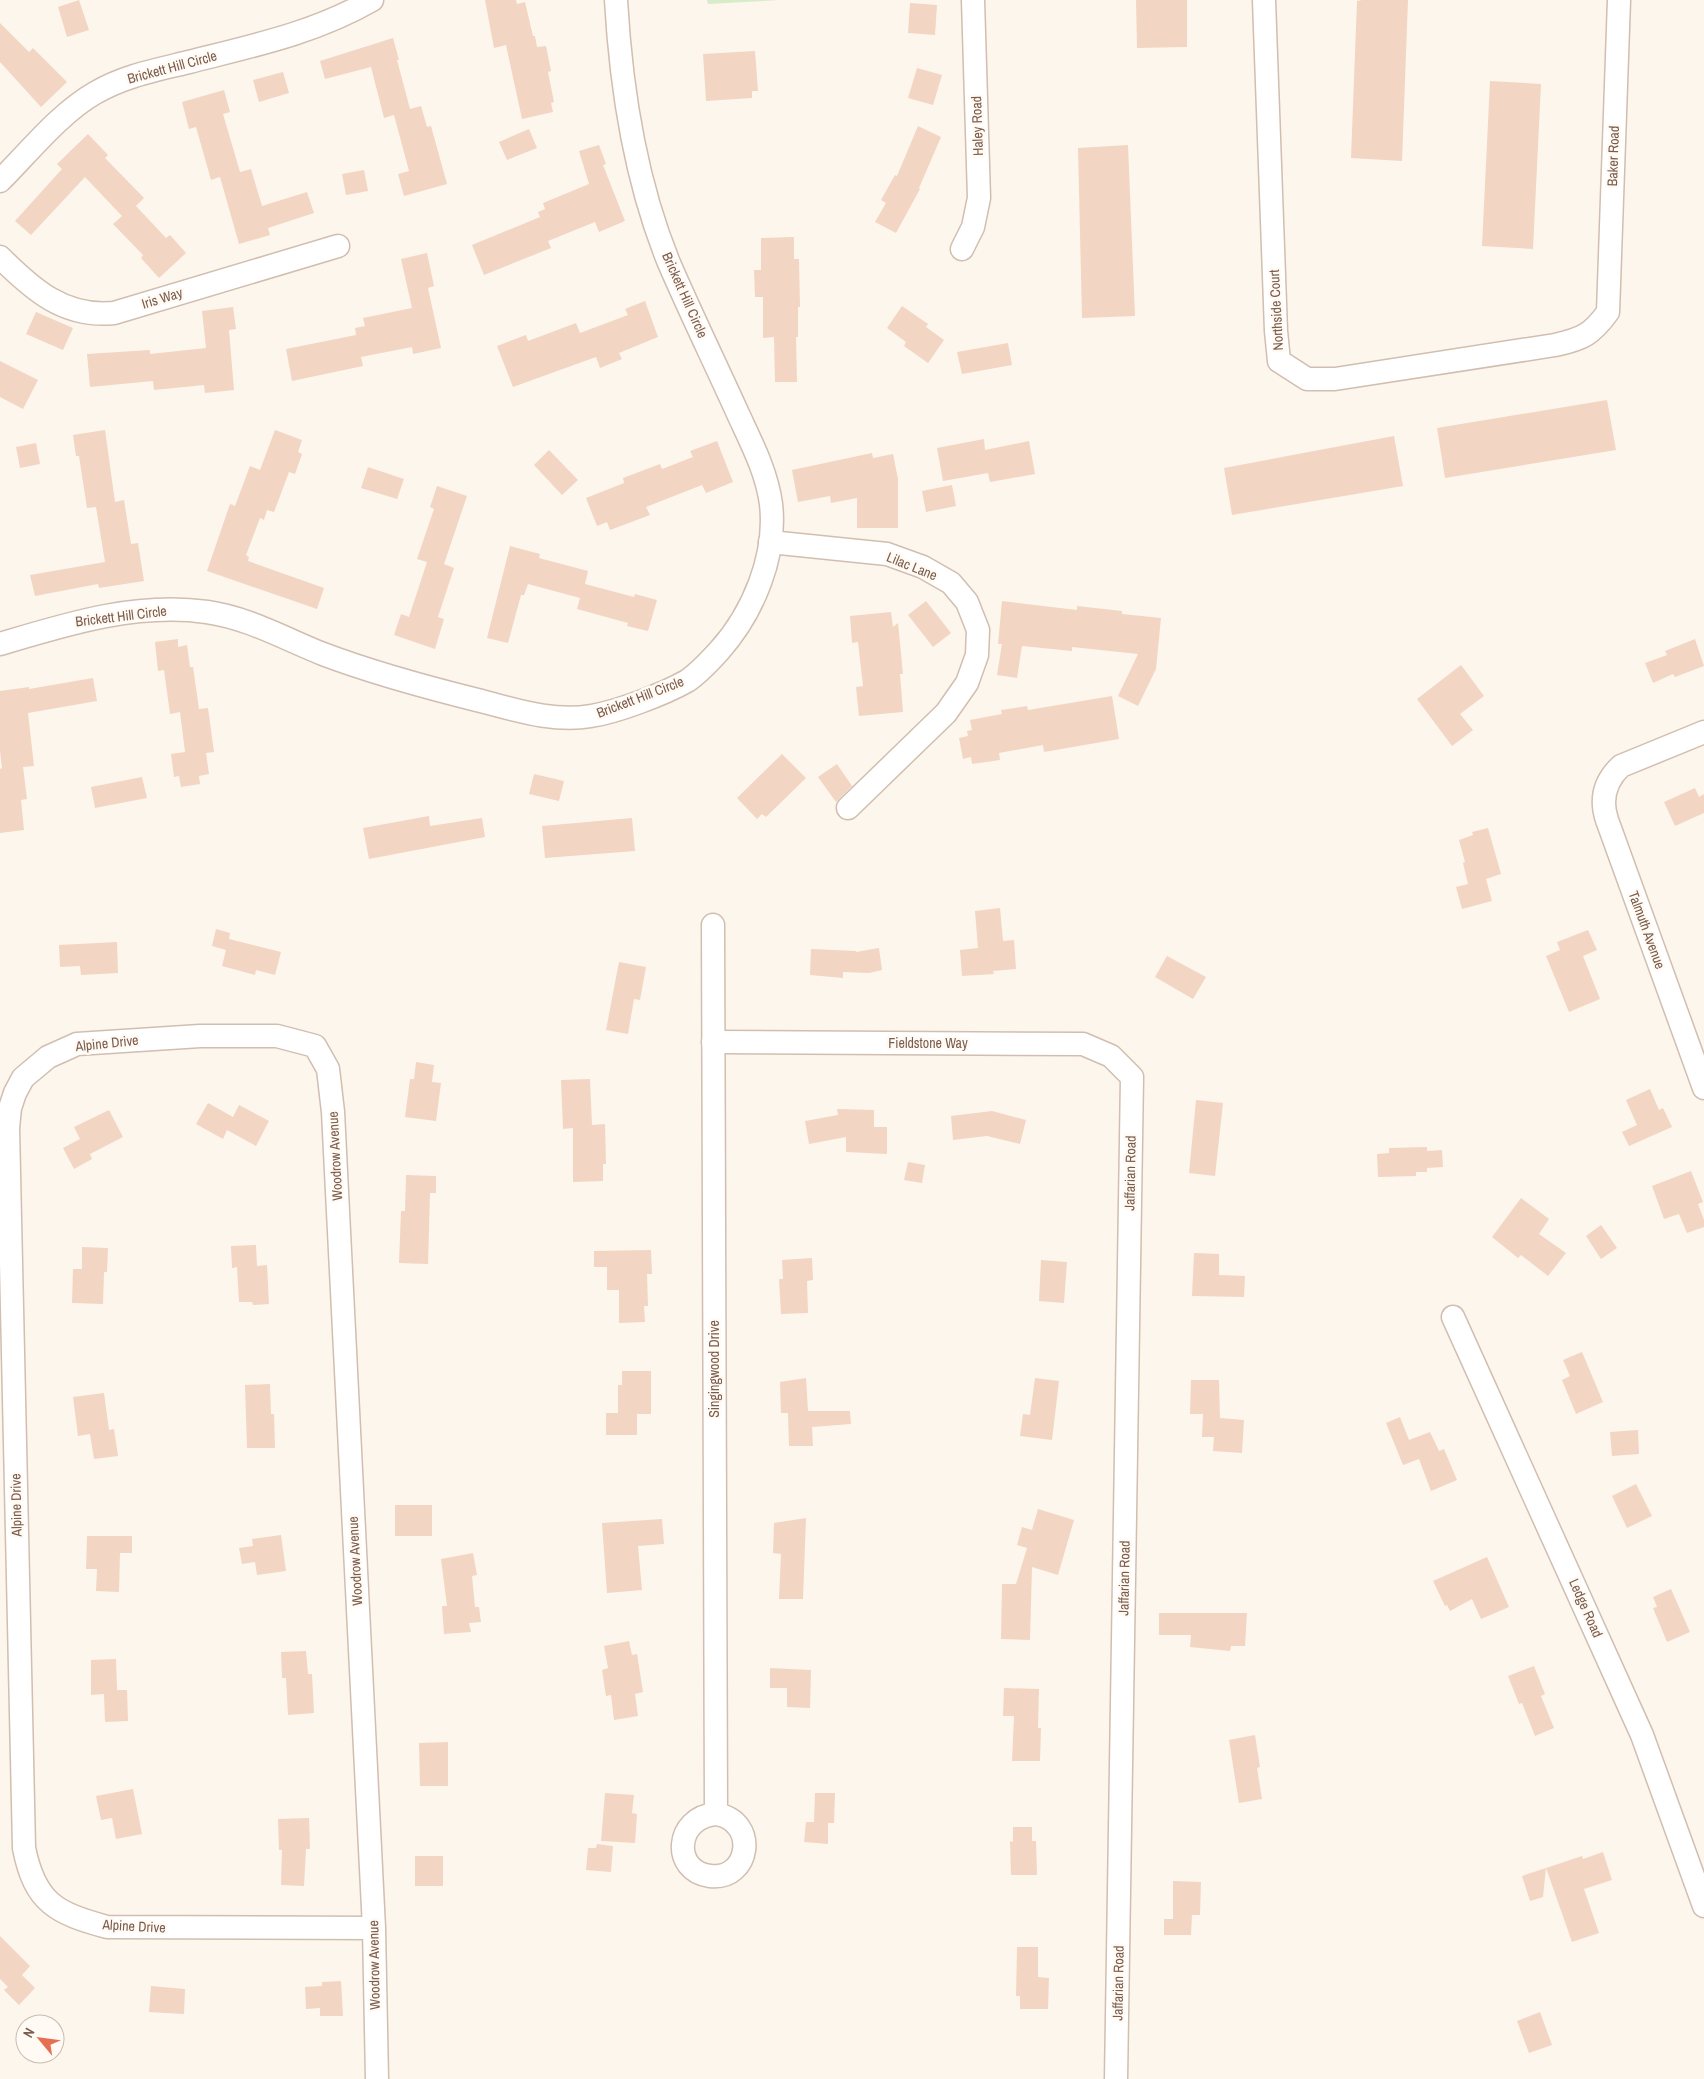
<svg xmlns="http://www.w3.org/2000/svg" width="1704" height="2079" viewBox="0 0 1704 2079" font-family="'Archivo Narrow',sans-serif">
<rect width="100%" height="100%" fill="#fdf6ec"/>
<path fill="#d8ecc9" d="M707 0H780L708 4Z"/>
<g fill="#f3d5c3">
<path d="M79 0 89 30 67 37 58 7Z"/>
<path d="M485 0H516L517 4 525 2 533 36H535L537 47 546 46 551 71 548 72 554 102 551 103 553 112 522 119 506 45 494 48Z"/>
<path d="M1136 0H1187V47L1137 48Z"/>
<path d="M1362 0H1408L1402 161 1351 158 1357 1Z"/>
<path d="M910 3 937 5 935 35 908 33Z"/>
<path d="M0 23 29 52 33 48 67 82 41 107 0 62Z"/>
<path d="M393 38 399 60H397L410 109 421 106 427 127 431 126 447 184 404 196 398 174 409 171 394 115 384 118 371 67 325 79 320 61Z"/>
<path d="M755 51 758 91H752V98L706 101 703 54Z"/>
<path d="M917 68 942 75 933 105 908 98Z"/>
<path d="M283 72 289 93 259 102 253 80Z"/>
<path d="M1490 81 1541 84 1533 249 1482 246Z"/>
<path d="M224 90 230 112 223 114 240 172 251 169 262 206 307 192 314 213 268 228 270 235 239 244 220 177 211 180 196 127 189 129 182 102Z"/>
<path d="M918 126 941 137 919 188 920 189 896 233 875 222 886 203 881 200 895 175 897 176Z"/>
<path d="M529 129 537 148 507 160 499 142Z"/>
<path d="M88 134 108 155 105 158 144 198 136 206 166 238 170 235 186 253 159 278 141 258 143 255 113 224 122 216 85 177 31 235 15 221 62 169 57 164Z"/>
<path d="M599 145 606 164 603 165 625 221 599 232 595 222 548 241 551 248 484 275 472 245 540 217 538 212 545 209 543 203 589 184 579 151Z"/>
<path d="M1128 145 1135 316 1082 318 1078 148Z"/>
<path d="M364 170 368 191 346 195 342 174Z"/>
<path d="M794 237V259H799L800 307H798V337H796L797 382H775L774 337 763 338V297H755L754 270H761V238Z"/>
<path d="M427 253 434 286 428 288 441 348 413 354 412 347 361 357 363 366 292 381 286 349 356 335 355 328 365 326 363 318 412 308 401 259Z"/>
<path d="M645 301 658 337 619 353 622 359 600 368 596 357 513 387 497 346 526 335 528 341 576 323 580 333 628 315 625 309Z"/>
<path d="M902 306 928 324 926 327 944 340 928 363 904 346 906 342 887 328Z"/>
<path d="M233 307 236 329 229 330 234 390 205 393 204 385 154 390 153 381 90 387 87 354 150 350V354L206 348 202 311Z"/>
<path d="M36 312 73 328 63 350 26 334Z"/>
<path d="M1008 343 1012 365 962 374 957 352Z"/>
<path d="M0 361 38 380 23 409 0 397Z"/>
<path d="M1607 400 1616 450 1445 478 1437 428Z"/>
<path d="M105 430 115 502 124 500 131 544 138 543 144 581 99 588 98 584 35 596 30 575 105 562 96 507 87 508 79 456H76L73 435Z"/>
<path d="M275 430 302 440 298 452 302 454 295 474 289 472 274 512 267 510 264 520 260 518 246 555 249 557 248 561 324 588 317 609 207 571 230 504 235 506 250 466 260 470Z"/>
<path d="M1394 436 1403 486 1232 515 1224 468Z"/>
<path d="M984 439 985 450 1029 441 1035 474 990 482 988 473 943 481 937 448Z"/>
<path d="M717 441 733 482 706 493 702 485 646 507 650 515 610 530 607 522 597 526 586 498 624 483 623 478 660 464 662 469 693 457 690 451Z"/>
<path d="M36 443 40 464 20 468 16 447Z"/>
<path d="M549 450 578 480 562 495 534 465Z"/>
<path d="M872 453 873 458 893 454 898 479V528H857V498L831 503 830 496 798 502 792 470Z"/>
<path d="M368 467 404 479 397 499 361 488Z"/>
<path d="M952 485 956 506 926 512 922 491Z"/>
<path d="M437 486 467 496 444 564 454 568 438 617 444 619 435 649 394 635 401 614 409 617 427 562 417 559 434 509 430 507Z"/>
<path d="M510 546 540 554 539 558 588 571 585 584 634 597 635 594 657 600 648 631 627 626 628 623 577 609 580 598 528 584 524 595H521L508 643 487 638Z"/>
<path d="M926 601 951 633 933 647 908 615Z"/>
<path d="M1002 601 1077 610V606L1122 611V614L1161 618 1156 669 1138 706 1118 696 1138 654 1072 647V651L1022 646 1017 678 997 675 1002 644H998Z"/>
<path d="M891 612 893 627 898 623 903 674H900L903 712 859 716 856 687 863 686 858 642 852 643 850 616Z"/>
<path d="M178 639V647L187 645 190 667H193L199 709 208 708 214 752 206 753 209 774 199 776 200 784 181 787 179 776 174 777 171 754 185 752 180 712 170 714 164 670 158 671 155 642Z"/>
<path d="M1695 639 1704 666 1675 677 1673 674 1653 683 1645 663 1667 655 1665 651Z"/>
<path d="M1461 665 1484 696 1460 714 1473 730 1452 746 1417 699Z"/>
<path d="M93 678 97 701 28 713 34 766 23 767 27 799 21 800 24 830 0 833V769L2 768 0 751V691L29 687V689Z"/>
<path d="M1112 696 1119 739 1044 752 1043 745 999 753 1000 760 972 764 971 757 963 759 959 738 968 736 967 731 972 730 970 720 1002 714 1001 710 1027 706 1028 710Z"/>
<path d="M782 754 806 778 766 817 762 814 757 819 737 798Z"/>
<path d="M837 764 852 786 836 802 818 777Z"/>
<path d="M534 774 564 781 559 801 529 794Z"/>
<path d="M142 777 147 798 95 808 91 787Z"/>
<path d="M1695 788 1699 797 1704 794V813L1675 826 1664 802Z"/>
<path d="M429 816 430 826 482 818 485 837 369 859 363 828Z"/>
<path d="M632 818 635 851 545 858 542 826Z"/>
<path d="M1488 828 1501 874 1486 879 1492 901 1462 909 1456 887 1468 884 1463 863 1465 862 1459 840 1473 835 1472 832Z"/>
<path d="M1000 908 1003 941 1014 940 1016 969 993 971 994 974 962 976 960 950 978 948 975 911Z"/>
<path d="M216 929 230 933 229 939 281 952 275 975 256 970 255 975 222 966 226 950 212 946Z"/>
<path d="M1588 930 1597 950 1583 956 1600 999 1569 1012 1546 956 1560 950 1557 942Z"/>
<path d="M117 942 118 973 81 975 80 966 60 967 59 945Z"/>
<path d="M879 948 882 970 869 973 843 972V978L810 975 811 949 856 951V952Z"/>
<path d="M1167 956 1206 977 1193 999 1155 977Z"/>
<path d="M619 962 646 967 640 1000 634 999 628 1034 606 1030Z"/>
<path d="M416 1062 434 1065 432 1082 441 1083 436 1121 405 1117 410 1079H414Z"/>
<path d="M590 1079 592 1125 605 1124 606 1164H603V1181L573 1182V1128L563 1129 561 1080Z"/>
<path d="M1650 1089 1659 1110 1663 1108 1672 1127 1629 1146 1622 1132 1637 1125 1626 1100Z"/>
<path d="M1196 1100 1223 1103 1215 1176 1189 1173Z"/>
<path d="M208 1103 233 1117 239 1105 269 1121 256 1146 227 1130 223 1139 196 1124Z"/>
<path d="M837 1109 874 1110V1127H887V1154L846 1152V1137L809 1144 805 1121 838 1115Z"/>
<path d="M109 1110 123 1137 90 1154 92 1159 74 1169 63 1148 80 1139 74 1127Z"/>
<path d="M992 1111 1026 1120 1020 1144 987 1136 953 1140 951 1116Z"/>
<path d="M1427 1147V1151L1442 1150 1443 1167 1427 1168V1172H1416V1176L1378 1177 1377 1154 1389 1153V1148Z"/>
<path d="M908 1162 925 1165 922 1183 904 1180Z"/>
<path d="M1691 1171 1703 1202 1698 1204 1704 1220V1227L1687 1233 1679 1214 1664 1219 1652 1186Z"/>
<path d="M406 1175 436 1176V1193H430L428 1264 399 1263 401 1211H405Z"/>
<path d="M1521 1198 1549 1219 1539 1234 1566 1253 1548 1276 1521 1255 1518 1258 1492 1237Z"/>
<path d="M1601 1225 1617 1248 1601 1259 1586 1236Z"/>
<path d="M256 1245 257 1266 267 1265 269 1304 253 1305 252 1302H239L237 1267 232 1268 231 1246Z"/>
<path d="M82 1247 108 1248 107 1272H104L103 1304 72 1303 73 1269H82Z"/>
<path d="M651 1250 652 1274H647L648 1306H644L645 1322 619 1323V1290H607V1267H594V1251Z"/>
<path d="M1194 1253 1219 1254V1275L1245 1276 1244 1297 1192 1296Z"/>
<path d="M812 1258 813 1280 807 1281 808 1313 781 1314 779 1279H783L782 1260Z"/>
<path d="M1041 1260 1067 1262 1064 1303 1039 1301Z"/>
<path d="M1582 1352 1603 1402 1576 1414 1562 1380 1570 1376 1563 1360Z"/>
<path d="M622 1371H651V1414H637V1435H606V1413H618V1385H622Z"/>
<path d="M806 1378 808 1411H850L851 1424 812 1427 813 1446H789L788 1413H781L780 1382Z"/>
<path d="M1035 1378 1059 1381 1052 1440 1020 1436 1023 1414 1030 1415Z"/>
<path d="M1191 1380H1219L1220 1418 1244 1420 1242 1453 1213 1451 1214 1437H1202L1203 1414H1190Z"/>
<path d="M270 1384 271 1414H274L275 1448H247L245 1385Z"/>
<path d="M104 1393 109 1430 114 1429 118 1456 94 1459 90 1434 78 1436 73 1397Z"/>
<path d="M1400 1417 1409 1440 1430 1432 1439 1451 1444 1449 1457 1480 1431 1491 1419 1459 1403 1465 1386 1423Z"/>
<path d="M1638 1430 1639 1454 1612 1456 1610 1432Z"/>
<path d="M1636 1484 1652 1516 1627 1528 1612 1496Z"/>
<rect x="395" y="1505" width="37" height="31"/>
<path d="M1038 1509 1074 1520 1058 1575 1032 1567 1030 1640 1001 1639 1002 1584H1016L1027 1548 1017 1545 1022 1527 1032 1530Z"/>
<path d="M806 1518 803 1599H779L781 1554 773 1553 774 1523Z"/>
<path d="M662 1519 664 1544 638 1546 642 1590 607 1593 602 1523Z"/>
<path d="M281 1535 286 1571 257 1575 255 1562 242 1564 239 1548 253 1546 252 1539Z"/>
<path d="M87 1536H132V1553H120L119 1592 96 1591 97 1569H86Z"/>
<path d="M473 1553 477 1575 472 1576 475 1607H479L481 1622 469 1623 471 1632 444 1634 442 1606H447L441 1559Z"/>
<path d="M1487 1557 1509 1607 1481 1619 1472 1599 1450 1611 1447 1605 1445 1606 1433 1581Z"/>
<path d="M1671 1589 1690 1632 1667 1642 1653 1608 1657 1607 1653 1597Z"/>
<path d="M1159 1613H1247L1245 1646H1231L1230 1651 1190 1647 1191 1635H1159Z"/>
<path d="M629 1641 632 1655 637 1654 643 1692 635 1694 638 1716 614 1720 611 1695 606 1696 602 1670 608 1668 604 1646Z"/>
<path d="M306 1651 308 1674H312L314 1713 288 1715 286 1678H282L281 1652Z"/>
<path d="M116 1659 117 1690H127L128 1721 105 1722 104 1694 91 1695V1660Z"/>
<path d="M1534 1666 1545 1694 1541 1696 1554 1728 1535 1736 1522 1703 1519 1704 1508 1676Z"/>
<path d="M770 1668 811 1670 810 1708 787 1707V1688H770Z"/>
<path d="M1004 1688 1039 1689 1038 1728H1041L1040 1761H1012L1014 1716H1003Z"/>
<path d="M1255 1735 1260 1767 1257 1768 1262 1799 1239 1803 1229 1740Z"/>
<path d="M448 1742V1786H420L419 1743Z"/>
<path d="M133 1789 142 1834 116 1839 112 1818 101 1820 96 1796Z"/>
<path d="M605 1793 634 1795 632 1813 637 1814 635 1843 601 1841Z"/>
<path d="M815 1793H835L834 1823H828V1844L804 1842 806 1822H814Z"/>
<path d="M309 1818 310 1849H306L304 1886 281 1885 282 1850H279L278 1819Z"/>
<path d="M1013 1827H1032V1841H1036L1037 1875H1011L1010 1841 1013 1842Z"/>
<path d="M597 1844 613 1846 611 1872 586 1870 588 1848H596Z"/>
<path d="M1603 1852 1612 1880 1584 1889 1599 1933 1572 1942 1546 1868 1582 1856 1583 1859Z"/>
<rect x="415" y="1856" width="28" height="30"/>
<path d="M1546 1868 1543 1897 1530 1901 1522 1876Z"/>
<path d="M1173 1881 1201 1882 1200 1915H1192L1191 1935H1164V1919H1173Z"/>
<path d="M0 1936 30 1966 22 1975 35 1988 19 2005 4 1990 8 1987 0 1979Z"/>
<path d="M1017 1947H1038V1977L1049 1978 1048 2009H1020V1996H1016Z"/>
<path d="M341 1981 343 2016H320V2008L306 2009 305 1987 322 1986V1982Z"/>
<path d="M151 1986 185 1989 184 2014 149 2012Z"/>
<path d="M1540 2012 1552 2045 1529 2053 1517 2021Z"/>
</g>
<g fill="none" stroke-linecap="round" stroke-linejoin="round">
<defs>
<g id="minor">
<path d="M1264 0 1276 331 1279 361 1307 379H1335L1555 345C1583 339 1592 334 1608 312L1619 0"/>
<path d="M0 181C29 152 60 113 95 93 124 76 156 70 189 62 252 46 315 33 372 0"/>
<path d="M962 249 973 227 979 198 973 0"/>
<path d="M0 257C32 289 64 318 114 313L338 246"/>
<path d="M770 542 887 554 923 567 951 583 967 602 978 630 977 655 967 683 946 713 848 808"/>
<path d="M0 644C67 624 136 602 207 612 249 618 285 639 323 654 373 673 425 687 477 700 513 709 553 723 591 716 617 712 664 694 687 681 699 673 709 662 719 651 753 613 777 556 771 504 767 473 752 444 739 416 716 365 691 314 669 263 635 180 621 89 616 0"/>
<path d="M1704 732 1621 766C1605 781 1600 799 1607 820L1704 1088"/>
<path d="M713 925 716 1814C675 1817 671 1871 710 1876 750 1881 759 1821 716 1814"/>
<path d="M713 1042 1083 1044 1111 1056 1132 1077 1116 2079"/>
<path d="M1453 1317 1642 1735 1704 1906"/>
<path d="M374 1928 107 1927C56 1913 35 1903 24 1848L8 1128 10 1108 15 1093 23 1078 48 1057 77 1044 200 1036H277L315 1046 328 1069 333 1112 374 1928 377 2079"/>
</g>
</defs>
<use href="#minor" stroke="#d1beb0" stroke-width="25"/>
<use href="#minor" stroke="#fff" stroke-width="22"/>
</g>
<g text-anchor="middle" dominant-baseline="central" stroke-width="5" stroke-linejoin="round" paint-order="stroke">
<g font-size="14" fill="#7a5c4d" stroke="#fffaf3">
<text transform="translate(172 67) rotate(-15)">Brickett Hill Circle</text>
<text transform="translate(977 126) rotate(-92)">Haley Road</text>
<text transform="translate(1613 156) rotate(-88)">Baker Road</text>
<text transform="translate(685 295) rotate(66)">Brickett Hill Circle</text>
<text transform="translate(162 298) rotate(-17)">Iris Way</text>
<text transform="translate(1276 310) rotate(-93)">Northside Court</text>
<text transform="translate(912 566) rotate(22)">Lilac Lane</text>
<text transform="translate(121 616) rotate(-7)">Brickett Hill Circle</text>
<text transform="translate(640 697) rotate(-21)">Brickett Hill Circle</text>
<text transform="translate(1647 930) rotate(70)">Talmuth Avenue</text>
<text transform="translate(107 1043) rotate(-6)">Alpine Drive</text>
<text x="928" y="1043">Fieldstone Way</text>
<text transform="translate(335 1156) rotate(-93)">Woodrow Avenue</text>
<text transform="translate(1130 1173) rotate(-89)">Jaffarian Road</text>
<text transform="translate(714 1369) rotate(-90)">Singingwood Drive</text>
<text transform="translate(16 1505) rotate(-91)">Alpine Drive</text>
<text transform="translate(355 1561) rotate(-93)">Woodrow Avenue</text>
<text transform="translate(1124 1578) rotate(-89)">Jaffarian Road</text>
<text transform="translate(1586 1608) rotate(66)">Ledge Road</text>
<text transform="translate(134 1926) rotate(3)">Alpine Drive</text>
<text transform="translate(374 1965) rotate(-91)">Woodrow Avenue</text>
<text transform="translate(1118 1983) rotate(-89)">Jaffarian Road</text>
</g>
</g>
<g transform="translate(40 2039) rotate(299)"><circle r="24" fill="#fffaf3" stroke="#cabbb1"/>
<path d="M0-4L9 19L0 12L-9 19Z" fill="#e76f51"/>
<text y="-8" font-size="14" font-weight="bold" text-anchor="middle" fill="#7a5c4d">N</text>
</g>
</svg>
